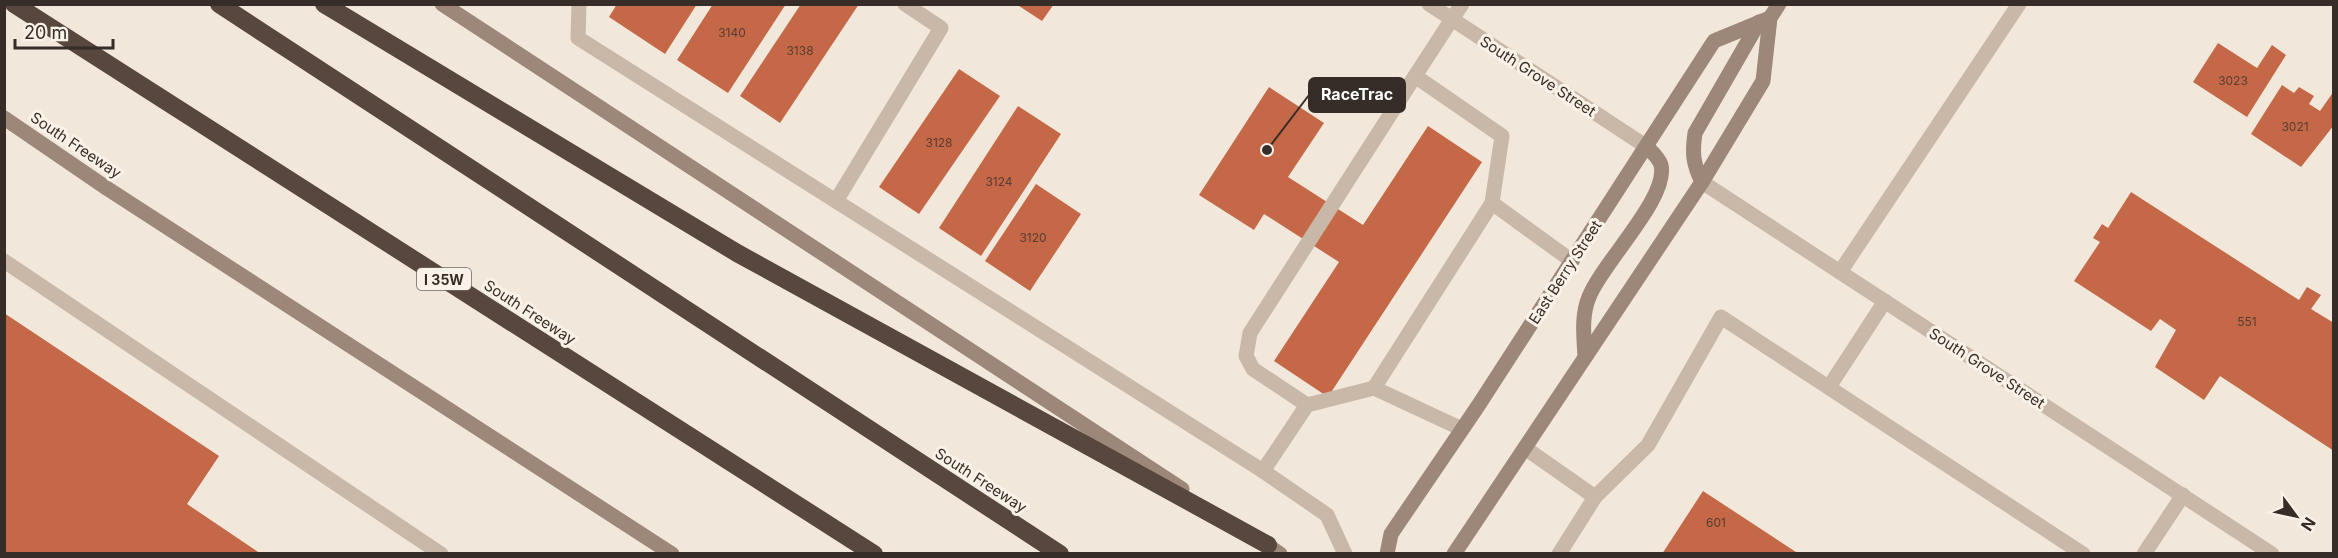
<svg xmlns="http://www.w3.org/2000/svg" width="2338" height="558" viewBox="0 0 2338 558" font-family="Inter,sans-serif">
<rect width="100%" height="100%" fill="#f1e8db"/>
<g fill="#c46847">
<path d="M617 4H697L665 54 609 17Z"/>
<path d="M713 4H786L728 93 677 60Z"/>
<path d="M801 4H859L780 123 740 96Z"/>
<path d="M1016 4H1054L1042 21Z"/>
<path d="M2218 43 2257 68 2272 45 2286 55 2247 117 2193 82Z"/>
<path d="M959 69 1000 96 919 214 879 187Z"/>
<path d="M2282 85 2294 93 2299 87 2314 96 2309 104 2320 111 2334 91V125L2301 167 2251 134Z"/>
<path d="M1269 87 1324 123 1288 177 1363 225 1428 126 1482 162 1328 397 1274 361 1339 262 1264 214 1254 230 1199 195Z"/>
<path d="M1018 106 1061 134 981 256 939 228Z"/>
<path d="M1036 184 1081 214 1030 291 985 261Z"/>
<path d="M2131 192 2299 300 2307 287 2321 295 2311 309 2334 323V451L2220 376 2204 400 2155 367 2176 330 2160 319 2151 331 2074 281 2100 242 2093 238 2102 224 2108 228Z"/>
<path d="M4 313 219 456 187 504 261 554H4Z"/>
<path d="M1703 491 1799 554H1662Z"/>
</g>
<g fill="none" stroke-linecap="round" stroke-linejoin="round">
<g stroke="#c9b8a7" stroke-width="15">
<path d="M579 4 578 38 1263 471 1327 515 1345 554"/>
<path d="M1452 19 1415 76 1502 136 1492 203"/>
<path d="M836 201 941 28 905 4"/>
<path d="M4 261 441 554"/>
<path d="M1829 387 1885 301"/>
<path d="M1307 405 1253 369 1246 356 1250 333 1415 76"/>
<path d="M1462 429 1374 388 1492 203 1572 261"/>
<path d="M1525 448 1595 497 1648 445 1721 317 2083 554"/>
<path d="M1263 471 1307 405 1374 388"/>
<path d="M1559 554 1595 497"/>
<path d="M2144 554 2183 495"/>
</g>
<g stroke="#c9b8a7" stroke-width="15">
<path d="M1429 4 1647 147"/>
<path d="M1452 19 1462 4"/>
<path d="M1702 182 2272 554"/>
<path d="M1840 272 2019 4"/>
</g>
<g stroke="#9d8779" stroke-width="15">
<path d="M442 4 1182 489"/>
<path d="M4 118 108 189 672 554"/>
<path d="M1702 182C1693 164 1692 153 1695 133L1759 22"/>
<path d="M1585 357C1584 337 1581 316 1589 297 1602 263 1669 198 1661 165 1659 158 1652 152 1647 147"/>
<path d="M1258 539 1280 554"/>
<path d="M1387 554 1391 534 1478 406 1714 41 1770 18"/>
<path d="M1454 554 1702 182 1763 81 1770 18 1779 4"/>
</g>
<g stroke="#57473f" stroke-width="18">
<path d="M14 4 874 554"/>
<path d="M219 4 1060 554"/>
<path d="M324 4 737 253 1268 545"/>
</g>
</g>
<g text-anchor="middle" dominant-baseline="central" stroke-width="6" stroke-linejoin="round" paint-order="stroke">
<g font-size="12" fill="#5a3c30">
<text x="732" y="32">3140</text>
<text x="800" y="50">3138</text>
<text x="2233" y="80">3023</text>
<text x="2295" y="126">3021</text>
<text x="939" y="142">3128</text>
<text x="999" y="181">3124</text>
<text x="1033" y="237">3120</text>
<text x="2247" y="321">551</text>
<text x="1716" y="522">601</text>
</g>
<rect fill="#f9f2e8" stroke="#706862" stroke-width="1.5" x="417" y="268" width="54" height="22" rx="4.5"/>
<g font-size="14" font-weight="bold" fill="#362d28">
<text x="444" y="279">I 35W</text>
</g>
<g font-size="15" fill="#362d28" stroke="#f9f2e8">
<text transform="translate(1538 76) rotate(33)">South Grove Street</text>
<text transform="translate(76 145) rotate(34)">South Freeway</text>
<text transform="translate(1565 272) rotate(-57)">East Berry Street</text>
<text transform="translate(530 312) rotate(33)">South Freeway</text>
<text transform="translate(1987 368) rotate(33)">South Grove Street</text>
<text transform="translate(981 480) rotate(33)">South Freeway</text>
</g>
</g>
<path fill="none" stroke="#362d28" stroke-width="2" d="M1267 150L1309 95"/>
<circle fill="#362d28" stroke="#f9f2e8" stroke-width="2" cx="1267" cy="150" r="6"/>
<rect fill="#362d28" stroke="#362d28" stroke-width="2" x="1309" y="78" width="96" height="34" rx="6"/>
<g font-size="16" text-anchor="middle" font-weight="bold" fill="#fff">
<text x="1357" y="100">RaceTrac</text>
</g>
<rect width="2338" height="558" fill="none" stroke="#362d28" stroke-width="12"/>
<g transform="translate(2296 516) rotate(123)" stroke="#f9f2e8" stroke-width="4.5" paint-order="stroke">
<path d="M0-4.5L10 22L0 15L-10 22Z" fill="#362d28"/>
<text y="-9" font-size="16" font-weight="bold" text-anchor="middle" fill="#362d28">N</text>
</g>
<path d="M15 39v9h98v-9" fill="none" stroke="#362d28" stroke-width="3"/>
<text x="24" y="39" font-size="18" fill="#362d28" stroke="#f9f2e8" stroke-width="4.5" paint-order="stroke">20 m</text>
</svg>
